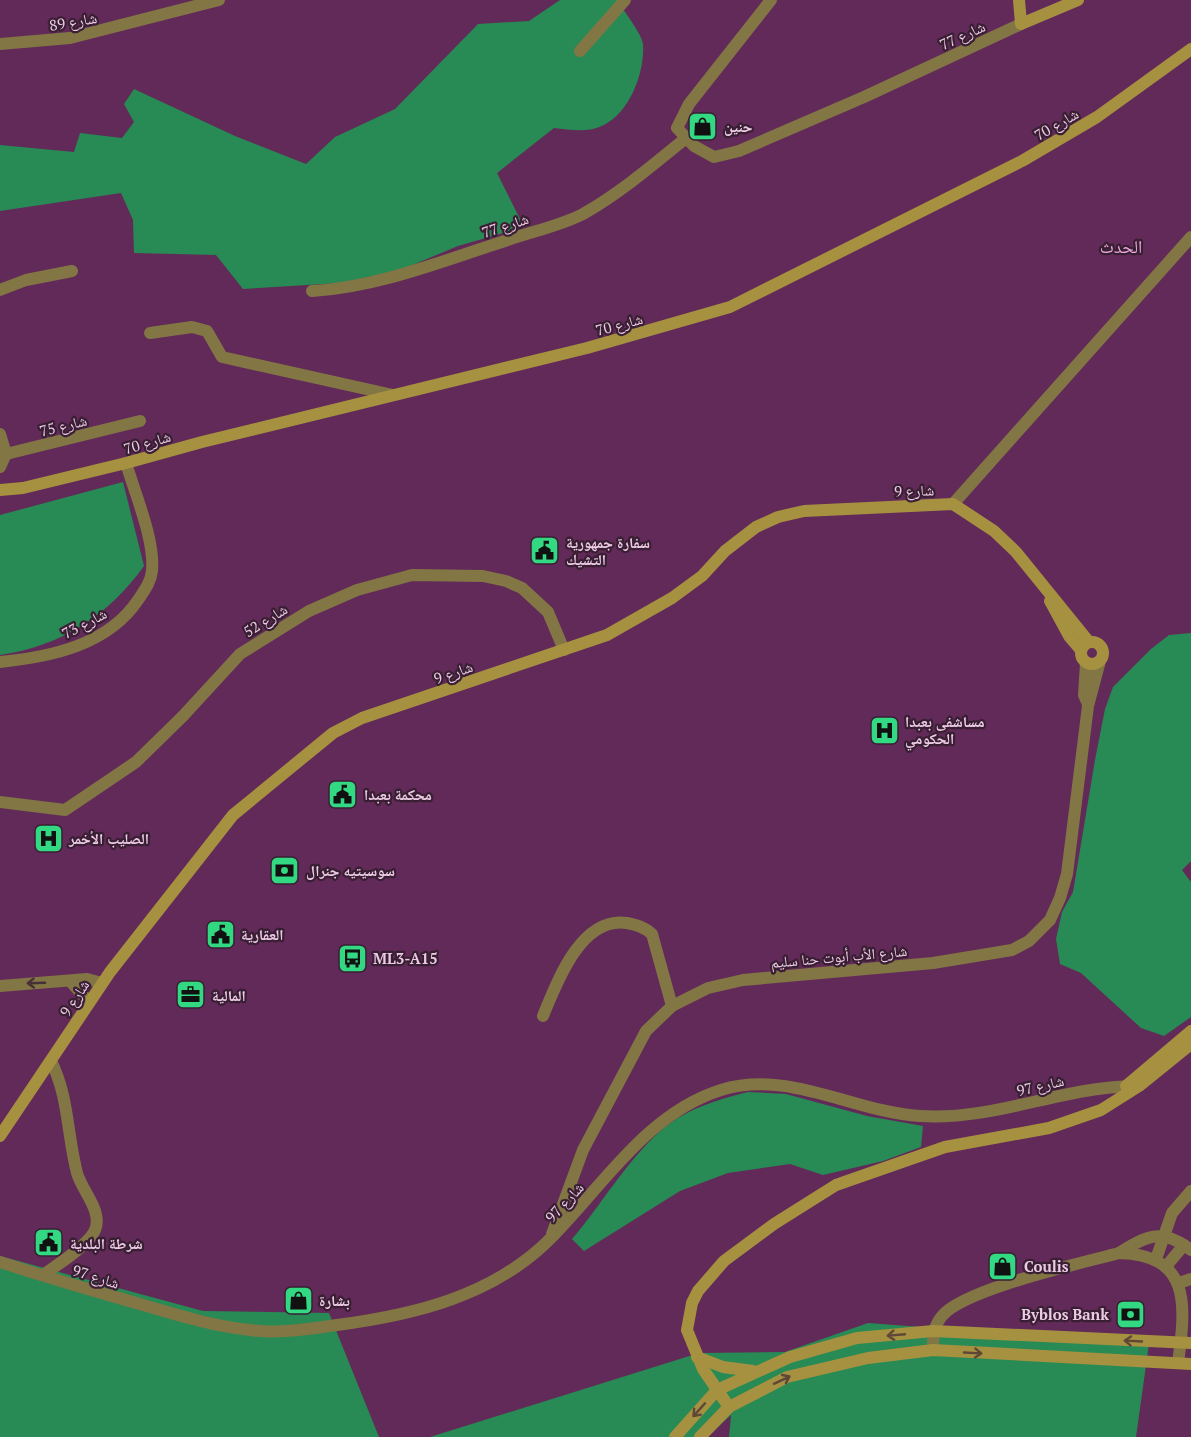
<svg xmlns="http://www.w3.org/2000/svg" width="1191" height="1437" viewBox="0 0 1191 1437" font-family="'PT Serif','Noto Naskh Arabic',serif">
<rect width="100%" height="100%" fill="#622a58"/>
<g fill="#288a54">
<path d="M560 0H617C623 10 642 34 643 44 645 72 630 112 604 125 588 133 571 130 554 128L497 173 524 227 458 246 398 271 340 283 243 289 216 255 134 253 133 220 121 193 0 211V145L74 152 80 133 122 138 134 122 124 104 134 89 235 136 306 164 335 137 395 109 478 24 529 21Z"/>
<path d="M123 482 144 566C108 616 61 646 0 655V515Z"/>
<path d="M1191 633V861L1182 870 1191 882V1017L1164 1036 1141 1028 1081 973 1060 964 1056 939 1062 912 1073 892 1095 760 1105 709 1113 687 1151 649 1169 635Z"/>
<path d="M748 1092 786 1094 867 1116 923 1126 921 1147 883 1161 823 1175 790 1164 728 1173 680 1191 584 1251 572 1239C605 1201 636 1144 678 1118 699 1105 724 1098 748 1092Z"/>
<path d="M0 1256 203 1311 329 1313 379 1437H0Z"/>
<path d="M868 1323 1149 1344 1136 1437H729L731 1415 707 1437H430L699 1353 785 1352Z"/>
</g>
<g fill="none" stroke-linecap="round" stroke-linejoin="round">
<g stroke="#827645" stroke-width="12">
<path d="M771 0 689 104 677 128 694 146 714 157 739 151 864 97 1021 24"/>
<path d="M0 44 70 38 219 0"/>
<path d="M580 51 625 0"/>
<path d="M0 290 26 280 72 271"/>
<path d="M312 291C378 287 442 261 505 241 530 232 560 226 583 214 620 193 653 165 686 138"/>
<path d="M150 333 192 327 207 331 222 357 393 395"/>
<path d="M0 434 6 454"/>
<path d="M0 467 6 454 140 421"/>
<path d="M953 504 1191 237"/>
<path d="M0 662C51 657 108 645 138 600 144 591 151 582 152 571 155 540 135 494 126 463"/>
<path d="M1086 663 1084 695 1088 704"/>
<path d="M0 802 65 810 136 762 183 716 240 654 309 611 357 590 412 575 483 576 506 581 522 588 548 612 564 650"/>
<path d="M71 982 89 1002"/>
<path d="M0 986 87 979 102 983"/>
<path d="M543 1016C557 982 581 916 627 923 637 925 644 927 652 934L672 1006"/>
<path d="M552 1234 583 1150 646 1031 672 1006 708 988 743 980 933 963 1012 950 1029 941 1050 920 1060 898 1067 874 1088 706 1100 661"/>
<path d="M1119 1253C1147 1235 1163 1228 1191 1250"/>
<path d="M1156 1259 1172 1213 1191 1191"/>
<path d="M0 1262C45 1277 91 1290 136 1303 174 1314 211 1326 250 1330 279 1334 308 1329 337 1325 414 1315 493 1296 550 1239 602 1187 647 1113 721 1090 789 1069 853 1112 920 1116 994 1121 1061 1087 1134 1086"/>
<path d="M1168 1264 1184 1245"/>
<path d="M43 1275C57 1265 89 1245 95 1230 103 1211 82 1191 77 1173 67 1135 69 1097 51 1061"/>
<path d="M1179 1283 1191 1279"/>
<path d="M933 1350C933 1337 933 1327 942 1316 964 1289 1082 1263 1119 1253 1191 1255 1186 1304 1178 1363"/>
</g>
<g stroke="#a69140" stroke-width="12">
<path d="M1019 0 1021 24 1078 0"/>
<path d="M0 490 23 488 126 463 202 442 587 348 730 307 1022 161 1097 117 1191 49"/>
<path d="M1050 601 1069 636 1081 650"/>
<circle cx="1092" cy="653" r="11"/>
<path d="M1126 1086 1191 1031"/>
<path d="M0 1136 110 972 233 815 333 733 362 718 607 635 672 598 702 576 725 551 756 527 778 517 804 511 953 504 994 531 1016 552 1089 642"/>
<path d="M697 1357 723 1367 753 1371"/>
<path d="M729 1407 703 1369 687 1330 692 1303 698 1291 724 1261 774 1224 836 1185 945 1147 1049 1128 1101 1110 1139 1086 1191 1044"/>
<path d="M675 1437 717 1390 790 1357 857 1338 933 1331 1191 1343"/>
<path d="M700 1437 729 1407 787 1377 868 1358 933 1350 1191 1364"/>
</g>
</g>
<defs><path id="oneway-shaft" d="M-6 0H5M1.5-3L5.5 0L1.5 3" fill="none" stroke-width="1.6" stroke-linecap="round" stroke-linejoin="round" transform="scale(1.5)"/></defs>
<use stroke="#483037" href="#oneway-shaft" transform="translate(36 983) rotate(178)"/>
<g stroke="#5f4738">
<use href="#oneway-shaft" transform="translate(896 1335) rotate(175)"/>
<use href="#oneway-shaft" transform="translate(1133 1341) rotate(-177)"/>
<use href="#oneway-shaft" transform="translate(973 1353) rotate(3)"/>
<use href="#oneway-shaft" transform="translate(782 1380) rotate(-25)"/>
<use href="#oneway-shaft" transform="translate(699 1410) rotate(132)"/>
</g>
<defs>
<symbol id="shop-square" viewBox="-11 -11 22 22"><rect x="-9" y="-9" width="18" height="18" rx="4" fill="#32d882" stroke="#391f33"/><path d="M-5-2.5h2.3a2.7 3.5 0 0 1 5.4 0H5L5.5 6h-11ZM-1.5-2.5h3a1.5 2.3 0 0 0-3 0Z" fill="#111"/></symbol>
<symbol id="civic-square" viewBox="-11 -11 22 22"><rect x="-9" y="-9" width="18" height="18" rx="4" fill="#32d882" stroke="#391f33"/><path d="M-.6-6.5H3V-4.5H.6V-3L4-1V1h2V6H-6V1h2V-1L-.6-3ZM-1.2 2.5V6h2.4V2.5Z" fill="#111"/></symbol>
<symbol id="hospital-square" viewBox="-11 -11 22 22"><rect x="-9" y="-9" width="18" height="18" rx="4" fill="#32d882" stroke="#391f33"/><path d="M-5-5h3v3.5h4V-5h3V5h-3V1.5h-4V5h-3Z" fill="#111"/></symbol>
<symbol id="bank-square" viewBox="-11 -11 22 22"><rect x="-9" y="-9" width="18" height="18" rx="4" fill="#32d882" stroke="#391f33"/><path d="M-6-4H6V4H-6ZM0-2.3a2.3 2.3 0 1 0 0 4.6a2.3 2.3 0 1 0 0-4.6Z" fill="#111"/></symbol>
<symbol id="bus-square" viewBox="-11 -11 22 22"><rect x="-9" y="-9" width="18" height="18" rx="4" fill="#32d882" stroke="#391f33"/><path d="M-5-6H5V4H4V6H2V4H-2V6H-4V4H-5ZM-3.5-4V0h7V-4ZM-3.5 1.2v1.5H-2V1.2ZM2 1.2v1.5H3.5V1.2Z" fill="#111"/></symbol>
<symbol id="office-square" viewBox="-11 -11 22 22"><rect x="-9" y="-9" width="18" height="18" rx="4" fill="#32d882" stroke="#391f33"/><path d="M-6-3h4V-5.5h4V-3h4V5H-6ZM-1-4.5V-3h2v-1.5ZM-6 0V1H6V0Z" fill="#111"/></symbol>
</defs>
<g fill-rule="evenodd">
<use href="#shop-square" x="686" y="110" width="33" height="33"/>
<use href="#civic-square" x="528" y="534" width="33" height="33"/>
<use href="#hospital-square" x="868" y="714" width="33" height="33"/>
<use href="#civic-square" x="326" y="778" width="33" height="33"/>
<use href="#hospital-square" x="32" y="822" width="33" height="33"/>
<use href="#bank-square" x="268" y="854" width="33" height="33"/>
<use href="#civic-square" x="204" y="918" width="33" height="33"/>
<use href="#bus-square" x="336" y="942" width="33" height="33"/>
<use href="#office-square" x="174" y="978" width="33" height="33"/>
<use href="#civic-square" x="32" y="1226" width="33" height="33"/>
<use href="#shop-square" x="986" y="1250" width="33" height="33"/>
<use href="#shop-square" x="282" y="1284" width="33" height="33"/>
<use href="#bank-square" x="1114" y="1298" width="33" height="33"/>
</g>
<g text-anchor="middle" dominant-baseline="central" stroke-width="4.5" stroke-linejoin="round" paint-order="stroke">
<g font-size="15" fill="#eccae4" stroke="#391f33">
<text transform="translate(73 21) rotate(-10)">شارع 89</text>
<text transform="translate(962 35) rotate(-25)">شارع 77</text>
<text transform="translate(1056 124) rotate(-30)">شارع 70</text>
<text transform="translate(505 225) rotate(-18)">شارع 77</text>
<text transform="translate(619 324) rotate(-15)">شارع 70</text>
<text transform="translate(63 425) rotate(-14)">شارع 75</text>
<text transform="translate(147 442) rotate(-16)">شارع 70</text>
<text transform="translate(914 490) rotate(-2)">شارع 9</text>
<text transform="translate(265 620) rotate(-32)">شارع 52</text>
<text transform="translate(84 623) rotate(-28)">شارع 73</text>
<text transform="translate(453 672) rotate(-19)">شارع 9</text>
<text transform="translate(839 956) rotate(-5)">شارع الأب أبوت حنا سليم</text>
<text transform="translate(74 998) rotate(-57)">شارع 9</text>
<text transform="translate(1040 1085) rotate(-13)">شارع 97</text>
<text transform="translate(564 1202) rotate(-47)">شارع 97</text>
<text transform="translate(96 1276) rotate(17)">شارع 97</text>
</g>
<g font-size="15" font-weight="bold" fill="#eccae4" stroke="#391f33" text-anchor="start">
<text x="724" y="126">حنين</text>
<text x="566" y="542">سفارة جمهورية<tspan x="566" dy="17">التشيك</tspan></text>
<text x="905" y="721">مساشفى بعبدا<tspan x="905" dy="17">الحكومي</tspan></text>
<text x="364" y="794">محكمة بعبدا</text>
<text x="69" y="838">الصليب الأخمر</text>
<text x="306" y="870">سوسيتيه جنرال</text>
<text x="241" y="934">العقارية</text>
<text x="373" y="958">ML3-A15</text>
<text x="212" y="995">المالية</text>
<text x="70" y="1243">شرطة البلدية</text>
<text x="1024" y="1266">Coulis</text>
<text x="319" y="1300">بشارة</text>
<text x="1109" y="1314" text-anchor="end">Byblos Bank</text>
</g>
<g font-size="18" fill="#edaade" stroke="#391f33">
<text x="1121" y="246">الحدث</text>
</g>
</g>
</svg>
